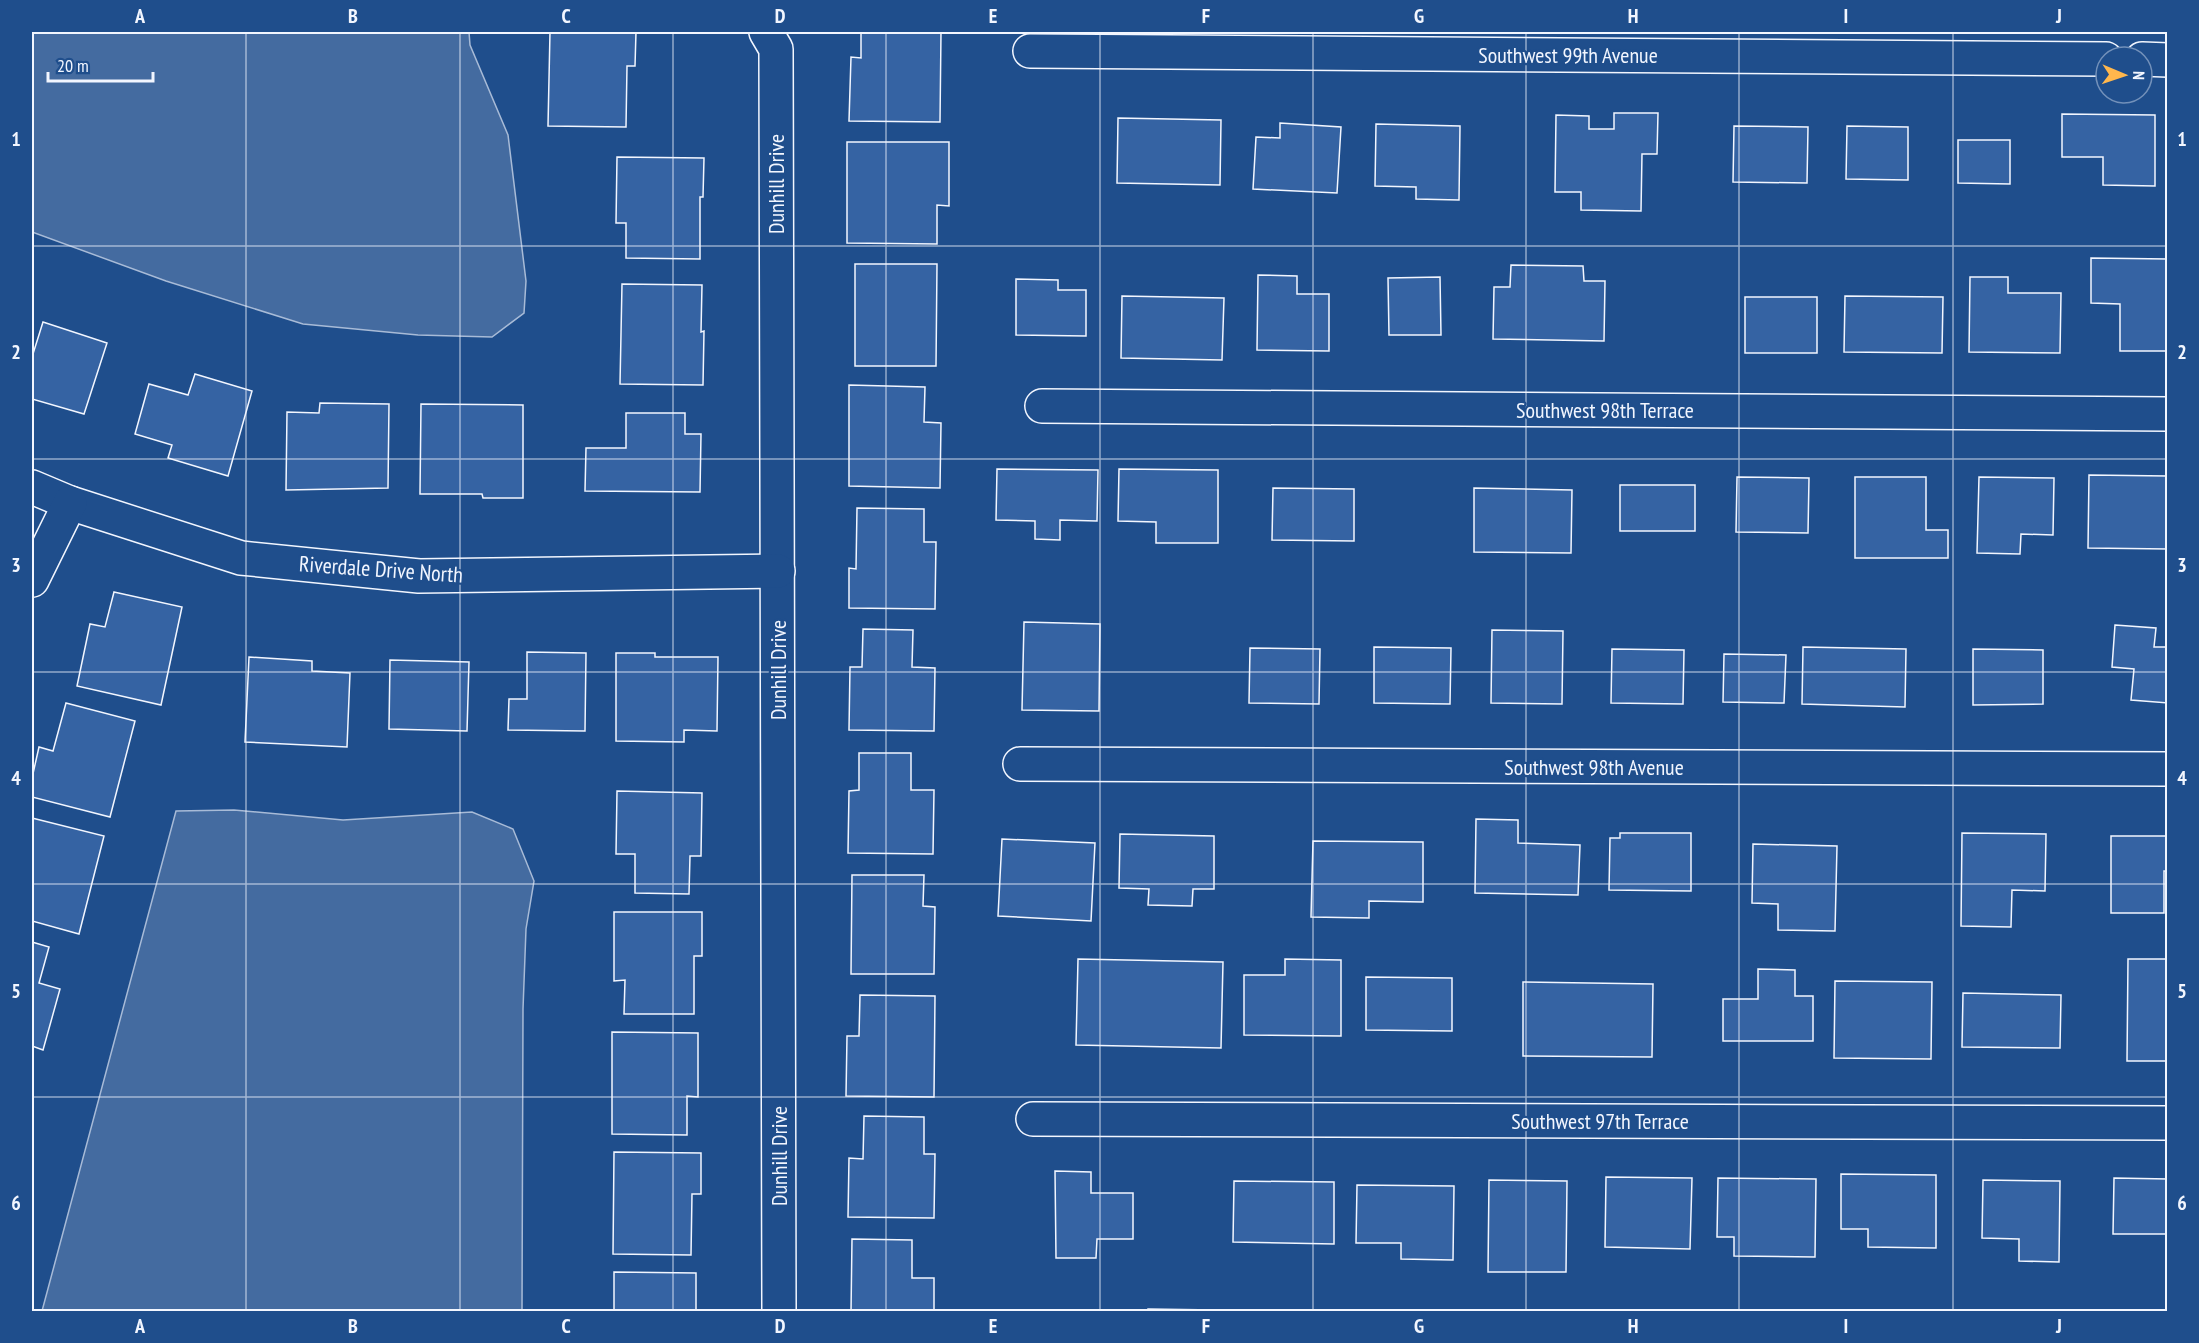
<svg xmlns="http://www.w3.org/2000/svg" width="2199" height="1343" viewBox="0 0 2199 1343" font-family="'PT Sans Narrow',sans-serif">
<rect width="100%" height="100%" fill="#1f4e8c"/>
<g fill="#446ba0" stroke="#a8bbd7" stroke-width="1.5">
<path d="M32 32H469L470 45 508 135 526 281 524 313 492 337 418 335 303 324 166 281 32 232Z"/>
<path d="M234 810 343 820 472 812 513 829 534 881 526 929 523 1009 522 1311H42L176 811Z"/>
</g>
<g fill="#3563a3" stroke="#f2f6ff" stroke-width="1.5">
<path d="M550 32H636L635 66H627L626 127 548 126Z"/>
<path d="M861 32H941L940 122 849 121 851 57 861 58Z"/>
<path d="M1614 113H1658L1657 154H1642L1641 211 1581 210V192H1555L1556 115 1589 116V129H1614Z"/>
<path d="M2062 114 2155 115V186L2103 185V157H2062Z"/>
<path d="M1118 118 1221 120 1220 185 1117 183Z"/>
<path d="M1280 123 1341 127 1337 193 1253 189 1256 137 1280 138Z"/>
<path d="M1376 124 1460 126 1459 200 1416 199V187L1375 186Z"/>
<path d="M1734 126 1808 127 1807 183 1733 182Z"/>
<path d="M1847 126 1908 127V180L1846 179Z"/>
<path d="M1958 140H2010V184L1958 183Z"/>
<path d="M847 142H949V206L937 205V244L847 243Z"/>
<path d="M617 157 704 158 703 197H700V259L626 258V223H616Z"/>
<path d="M2091 258 2168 259V351H2120V304L2091 303Z"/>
<path d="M855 264H937L936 366H855Z"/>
<path d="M1511 265 1583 266 1584 281H1605L1604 341 1493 339 1494 287H1510Z"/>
<path d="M1258 275 1297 276V294H1329V351L1257 350Z"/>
<path d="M1440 277 1441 335H1389L1388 278Z"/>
<path d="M1970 277H2008V293H2061L2060 353 1969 352Z"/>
<path d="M1016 279 1058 280V290H1086V336L1016 335Z"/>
<path d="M622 284 702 285 701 332 704 331 703 385 620 384Z"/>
<path d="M1122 296 1224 298 1222 360 1121 358Z"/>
<path d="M1845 296 1943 297 1942 353 1844 352Z"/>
<rect x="1745" y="297" width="72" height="56"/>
<path d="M43 322 107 343 84 414 32 399V357Z"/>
<path d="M195 374 252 391 228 476 168 458 172 445 135 434 149 384 188 395Z"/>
<path d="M849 385 925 387 924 422 941 423 940 488 849 486Z"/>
<path d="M320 403 389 404 388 488 286 490 287 412 319 413Z"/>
<path d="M421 404 523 405V498H483L482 494H420Z"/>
<path d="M626 413H685V434H701L700 492 585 491 586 448H626Z"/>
<path d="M997 469 1098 470 1097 521 1060 520V540L1035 539V521L996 520Z"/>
<path d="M1119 469 1218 470V543H1156V522L1118 521Z"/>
<path d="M2089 475 2168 476V549L2088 548Z"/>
<path d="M1737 477 1809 478 1808 533 1736 532Z"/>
<path d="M1855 477H1926V530H1948V558H1855Z"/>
<path d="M1979 477 2054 478 2053 535 2021 534 2020 554 1977 553Z"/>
<rect x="1620" y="485" width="75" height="46"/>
<path d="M1273 488 1354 489V541L1272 540Z"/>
<path d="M1474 488 1572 490 1571 553 1474 552Z"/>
<path d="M857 508 924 509V542H936L935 609 849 608V568L856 569Z"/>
<path d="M114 592 182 607 161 705 77 686 90 624 105 627Z"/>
<path d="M1024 622 1100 624 1099 711 1022 710Z"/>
<path d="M2115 625 2156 628 2154 647H2168V703L2131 700 2134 669 2112 667Z"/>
<path d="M863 629 913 630 912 667 935 668 934 731 849 730 850 667H862Z"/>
<path d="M1492 630 1563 631 1562 704 1491 703Z"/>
<path d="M1374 647 1451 648 1450 704 1374 703Z"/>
<path d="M1803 647 1906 649 1905 707 1802 704Z"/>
<path d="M1250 648 1320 649 1319 704 1249 703Z"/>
<path d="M1612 649 1684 650 1683 704 1611 703Z"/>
<path d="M1973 649 2043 650V704L1973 705Z"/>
<path d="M527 652 586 653 585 731 508 730 509 699H527Z"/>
<path d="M616 653H655V657H718L717 731 684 730V742L616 741Z"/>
<path d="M1724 654 1786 655 1784 703 1723 702Z"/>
<path d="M249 657 312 661V671L350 673 347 747 245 742Z"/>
<path d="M390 660 469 662 467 731 389 729Z"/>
<path d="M66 703 135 721 110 817 32 797V778L39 747 53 751Z"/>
<path d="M859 753H911V790H934L933 854 848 853 849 791 859 790Z"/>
<path d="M617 791 702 793 701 856H690L689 894 635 893V854H616Z"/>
<path d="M32 818 104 836 79 934 32 921Z"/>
<path d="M1476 819 1518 820V843L1580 845 1578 895 1475 893Z"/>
<path d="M1620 833H1691V891L1609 890 1610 838H1620Z"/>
<path d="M1962 833 2046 834 2045 891 2012 890 2011 927 1961 926Z"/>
<path d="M1120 834 1214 836V889H1193L1192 906 1148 905 1149 889 1119 888Z"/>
<path d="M2111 836H2168V871H2164V913H2111Z"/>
<path d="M1002 839 1095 843 1091 921 998 916Z"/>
<path d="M1313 841 1423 842V902L1369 901V918L1311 917Z"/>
<path d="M1753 844 1837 846 1835 931 1778 930V904L1752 903Z"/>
<path d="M852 875H924L923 906 935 907 934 974H851Z"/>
<path d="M614 912H702V956H694V1014H624L625 980 614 981Z"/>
<path d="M32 942 49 947 39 983 60 989 43 1050 32 1046Z"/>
<path d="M1078 959 1223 962 1221 1048 1076 1045Z"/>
<path d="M1285 959 1341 960V1036L1244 1035V975H1285Z"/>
<path d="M2128 959H2168V1061H2127Z"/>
<path d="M1758 969 1795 970V996H1813V1041H1723V999H1758Z"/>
<path d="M1366 977 1452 978V1031L1366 1030Z"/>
<path d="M1835 981 1932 982 1931 1059 1834 1058Z"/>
<path d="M1523 982 1653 984 1652 1057 1523 1056Z"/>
<path d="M1963 993 2061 995 2060 1048 1962 1047Z"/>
<path d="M860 995 935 996 934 1097 846 1096 847 1036H859Z"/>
<path d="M612 1032 698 1033V1097L687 1096V1135L612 1134Z"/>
<path d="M864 1116 924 1117V1154H935L934 1218 848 1217 849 1158 863 1159Z"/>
<path d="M614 1152 701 1153V1194H692L691 1255 613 1254Z"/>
<path d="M1055 1171 1091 1172V1193H1133V1239H1097L1096 1258H1056Z"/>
<path d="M1841 1174 1936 1175V1248L1868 1247V1229H1841Z"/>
<path d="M1606 1177 1692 1178 1690 1249 1605 1247Z"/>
<path d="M1718 1178 1816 1179 1815 1257 1734 1256V1237H1717Z"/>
<path d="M2114 1178 2168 1179V1234H2113Z"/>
<path d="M1489 1180 1567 1181 1566 1272H1488Z"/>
<path d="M1983 1180 2060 1181 2059 1262 2019 1261V1239L1982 1238Z"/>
<path d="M1234 1181 1334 1182V1244L1233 1242Z"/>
<path d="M1357 1185 1454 1186 1453 1260 1401 1259V1243H1356Z"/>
<path d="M852 1239 912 1240V1278H934V1312H851Z"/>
<path d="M614 1272 696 1273V1312H614Z"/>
<path d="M1148 1309 1215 1310V1312H1148Z"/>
</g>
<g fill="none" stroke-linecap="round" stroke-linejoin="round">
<defs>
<g id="minor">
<path d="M766 32 776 49 779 1312"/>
<path d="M1030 51 2106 59"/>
<path d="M2142 59 2168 60"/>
<path d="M1042 406 2168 414"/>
<path d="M32 487 70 503 241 558 419 576 778 571"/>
<path d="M32 580 70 503"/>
<path d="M1020 764 2168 769"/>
<path d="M1033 1119 2168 1123"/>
</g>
</defs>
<use href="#minor" stroke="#f2f6ff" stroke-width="36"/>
<use href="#minor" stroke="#1f4e8c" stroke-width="33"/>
</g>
<path fill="none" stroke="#f2f6ff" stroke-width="1.5" stroke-opacity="0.55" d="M246 32V1312M460 32V1312M673 32V1312M886 32V1312M1100 32V1312M1313 32V1312M1526 32V1312M1739 32V1312M1953 32V1312M32 246H2168M32 459H2168M32 672H2168M32 884H2168M32 1097H2168"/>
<g text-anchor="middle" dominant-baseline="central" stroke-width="4.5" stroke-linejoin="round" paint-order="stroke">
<g font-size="22" fill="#f2f6ff" stroke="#1f4e8c">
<text x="1568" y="55">Southwest 99th Avenue</text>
<text transform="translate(776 184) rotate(-90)">Dunhill Drive</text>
<text x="1605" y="410">Southwest 98th Terrace</text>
<text transform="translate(381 569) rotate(4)">Riverdale Drive North</text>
<text transform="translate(778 670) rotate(-90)">Dunhill Drive</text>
<text x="1594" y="767">Southwest 98th Avenue</text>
<text x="1600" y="1121">Southwest 97th Terrace</text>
<text transform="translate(779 1156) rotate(-90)">Dunhill Drive</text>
</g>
</g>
<rect width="2199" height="1343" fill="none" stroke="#1f4e8c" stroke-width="66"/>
<g transform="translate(2124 75) rotate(92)"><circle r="28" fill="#1f4e8c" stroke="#7391ba" stroke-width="1.5"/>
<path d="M0-4.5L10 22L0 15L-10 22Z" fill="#ffb74d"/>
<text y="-9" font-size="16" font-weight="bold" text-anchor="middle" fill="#f2f6ff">N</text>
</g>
<path d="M48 72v9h105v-9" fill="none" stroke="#f2f6ff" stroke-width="3"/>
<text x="57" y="72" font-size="18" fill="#f2f6ff" stroke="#1f4e8c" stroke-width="4.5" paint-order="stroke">20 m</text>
<rect x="33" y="33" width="2133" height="1277" fill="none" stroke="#f2f6ff" stroke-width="2"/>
<g font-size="20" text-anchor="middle" font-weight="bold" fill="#f2f6ff">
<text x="140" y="23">A</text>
<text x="353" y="23">B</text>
<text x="566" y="23">C</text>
<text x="780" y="23">D</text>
<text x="993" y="23">E</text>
<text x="1206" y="23">F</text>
<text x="1419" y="23">G</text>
<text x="1633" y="23">H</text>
<text x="1846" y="23">I</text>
<text x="2059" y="23">J</text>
<text x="16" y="146">1</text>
<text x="2182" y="146">1</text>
<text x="16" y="359">2</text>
<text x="2182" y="359">2</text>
<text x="16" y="572">3</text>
<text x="2182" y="572">3</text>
<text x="16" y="785">4</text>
<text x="2182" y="785">4</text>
<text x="16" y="998">5</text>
<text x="2182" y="998">5</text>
<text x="16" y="1210">6</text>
<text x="2182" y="1210">6</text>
<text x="140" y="1333">A</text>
<text x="353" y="1333">B</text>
<text x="566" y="1333">C</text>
<text x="780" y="1333">D</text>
<text x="993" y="1333">E</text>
<text x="1206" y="1333">F</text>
<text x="1419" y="1333">G</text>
<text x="1633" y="1333">H</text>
<text x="1846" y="1333">I</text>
<text x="2059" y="1333">J</text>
</g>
</svg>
